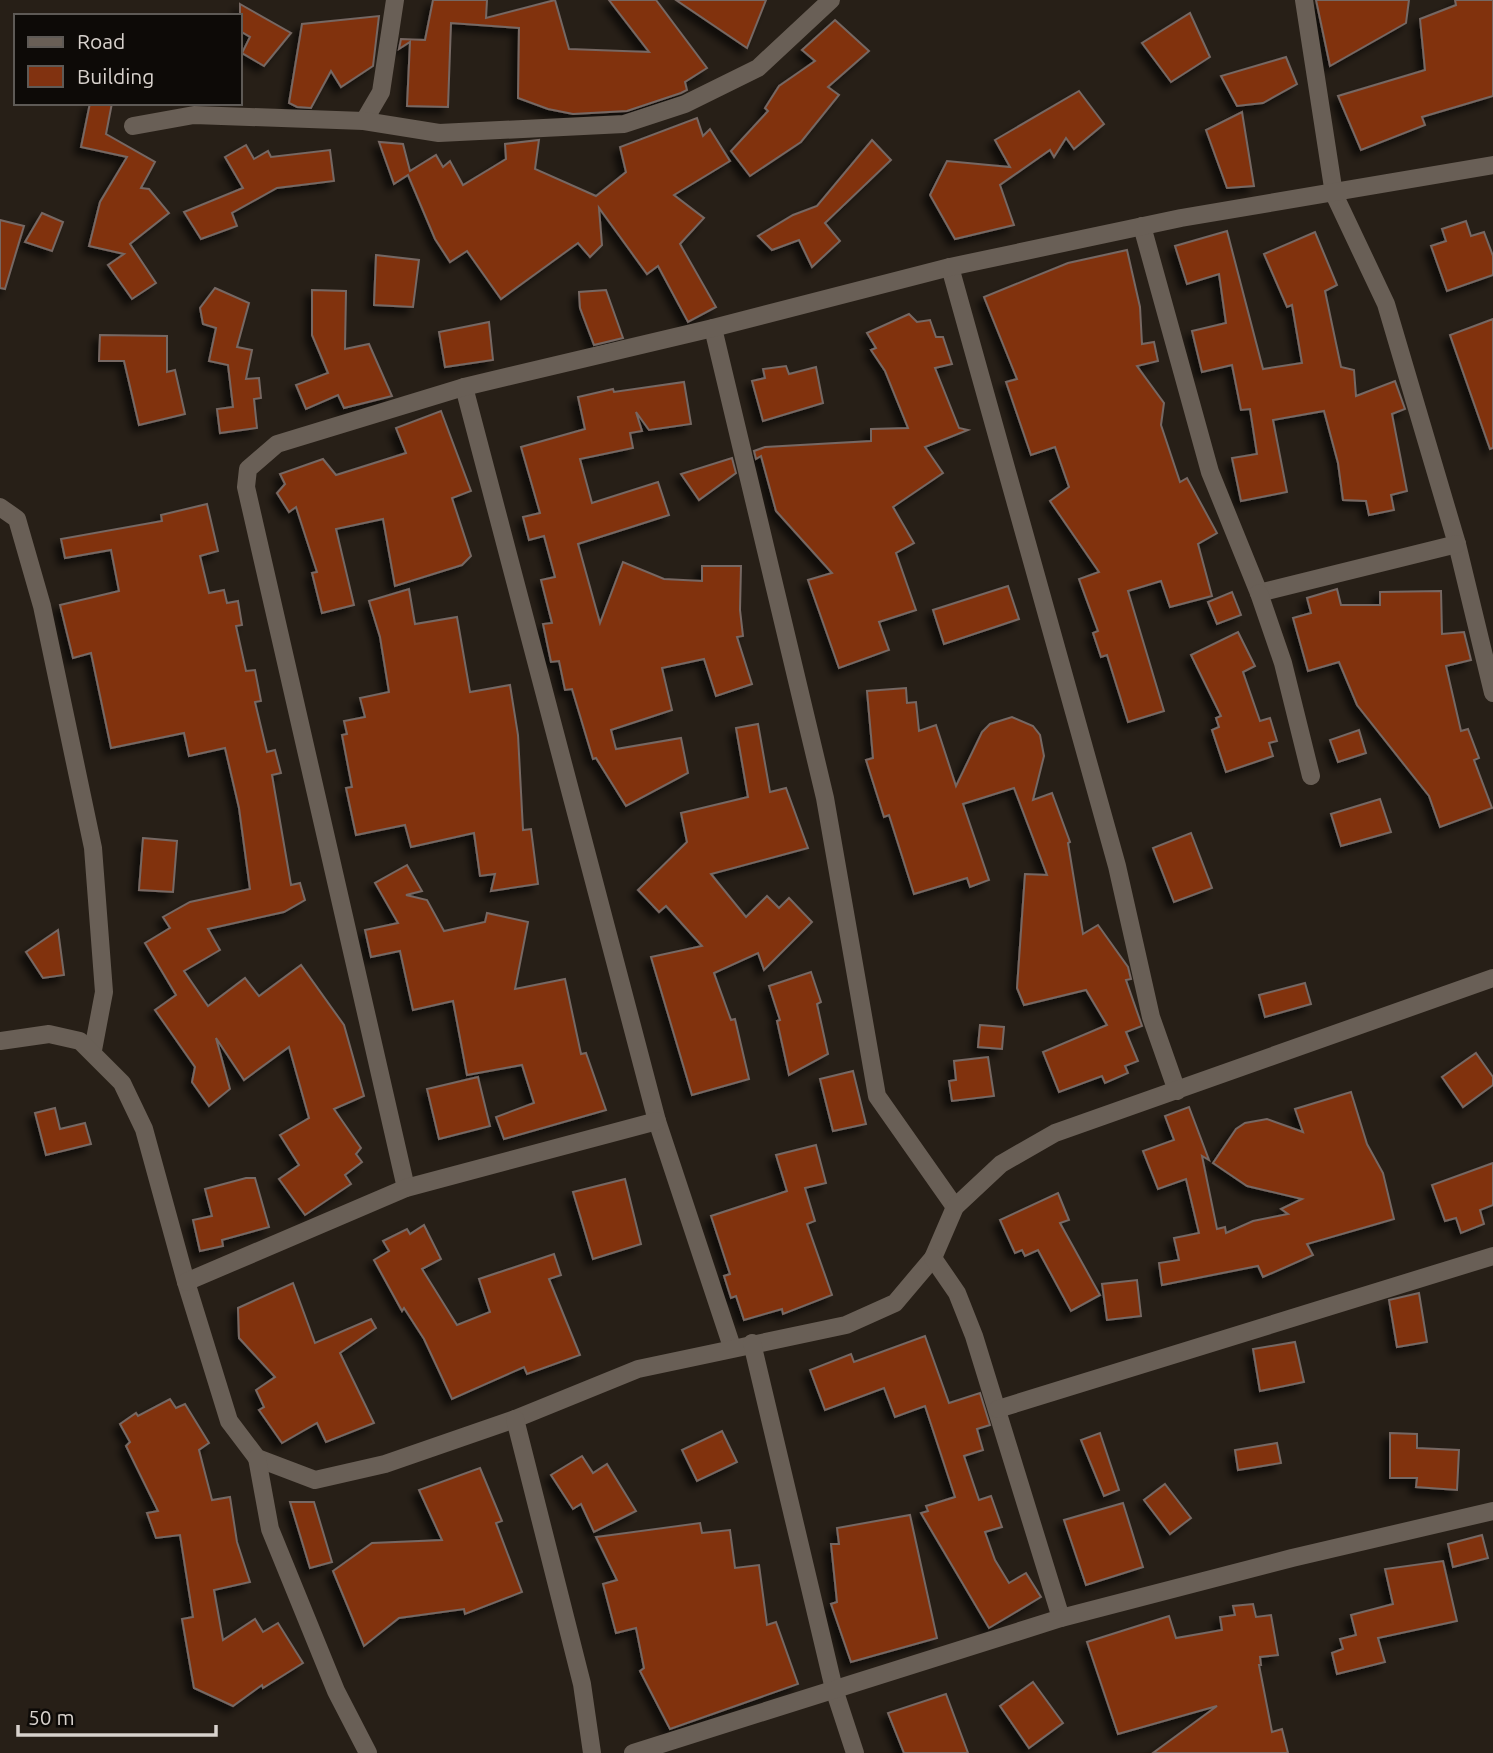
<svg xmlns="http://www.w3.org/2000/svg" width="1493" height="1753" viewBox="0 0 1493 1753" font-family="Ubuntu,sans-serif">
<defs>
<filter id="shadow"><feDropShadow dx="-6" dy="6" stdDeviation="3.5" flood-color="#0009"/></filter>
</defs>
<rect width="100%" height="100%" fill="#271f17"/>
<g fill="#813210" stroke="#766863" stroke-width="2" filter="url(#shadow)">
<path d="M433 0H487L486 18 555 0 569 49 649 52 609 0H656L707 68 685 82 687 90 681 93 627 111 573 114 548 109 518 98 519 28 451 23 448 107 407 106 410 42 399 49 401 39 425 40Z"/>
<path d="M676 0H766L747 48Z"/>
<path d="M1316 0H1409L1406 23 1330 66Z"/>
<path d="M1455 0H1493V96L1422 117 1425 125 1361 150 1338 96 1425 70 1420 19 1456 5Z"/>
<path d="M240 4 291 33 264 66 242 53 250 37 240 31Z"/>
<path d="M1190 13 1210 57 1171 82 1142 43Z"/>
<path d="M379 16 373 66 341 87 331 71 311 108 297 107 289 103 302 24Z"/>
<path d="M835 20 869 51 828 87 839 95 801 142 750 176 731 151 768 111 765 108 779 86 815 61 802 50Z"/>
<path d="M1286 57 1297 84 1263 103 1237 106 1221 76Z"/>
<path d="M1079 91 1104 124 1074 149 1066 138 1054 157 1050 150 1000 185 1014 225 955 239 930 195 947 161 1010 167 995 140Z"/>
<path d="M90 103H112L106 134 155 162 141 188 149 189 169 213 130 244 156 283 132 299 108 265 124 254 89 246 100 202 127 157 81 147Z"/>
<path d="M1242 112 1254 186 1227 188 1206 130Z"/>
<path d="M697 118 703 136 710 129 730 161 674 195 704 218 680 244 716 307 688 322 658 266 647 274 599 208 602 245 590 257 578 243 501 299 467 251 450 262 435 239 408 175 394 184 379 142 403 144 410 171 436 155 443 167 450 161 463 185 506 159 505 144 539 140 535 169 596 196 626 172 620 147Z"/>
<path d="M872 140 891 160 825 223 840 241 812 267 799 240 772 250 758 236 793 215 817 206Z"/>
<path d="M246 145 254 159 268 151 271 157 330 150 334 181 277 188 232 213 237 226 201 239 184 212 243 188 225 157Z"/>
<path d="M42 213 63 222 52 251 25 242Z"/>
<path d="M0 220 24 226 5 289 0 288Z"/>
<path d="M1466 221 1471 236 1484 232 1493 256V275L1447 291 1431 246 1446 241 1442 229Z"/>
<path d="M1227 231 1263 369 1302 363 1292 305 1287 307 1264 254 1315 232 1337 285 1325 291 1341 367 1354 370 1356 396 1395 381 1405 409 1392 414 1407 491 1391 495 1394 510 1369 515 1366 501 1343 500 1338 463 1324 411 1273 420 1287 492 1241 501 1232 458 1257 454 1250 409 1241 410 1232 365 1202 372 1192 331 1226 323 1219 274 1187 284 1175 246Z"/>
<path d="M1127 250 1140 307 1142 344 1154 342 1158 361 1137 366 1164 403 1161 425 1180 482 1187 478 1217 533 1198 544 1212 596 1170 607 1161 581 1128 591 1164 711 1128 722 1107 655 1101 657 1093 633 1098 631 1079 579 1099 572 1050 501 1069 487 1055 447 1031 455 1006 382 1017 379 984 297 1068 263Z"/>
<path d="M376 255 419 260 413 307 374 305Z"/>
<path d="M215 288 249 303 237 347 252 350 246 379 259 378 261 398 254 399 257 428 220 433 217 409 233 407 228 365 209 361 216 328 203 324 200 308Z"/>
<path d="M312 290 346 291 345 349 369 344 392 396 344 408 338 395 306 409 296 385 328 373 312 335Z"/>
<path d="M606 290 623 338 594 345 580 308 579 292Z"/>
<path d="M909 314 917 322 930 320 936 337H943L952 364 935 368 959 428 968 430 925 447 943 473 893 507 914 543 896 553 916 610 879 622 889 650 839 668 808 580 832 573 776 511 761 456 756 459 754 451 765 447 871 441V429L908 428 885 371 871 350 876 348 867 333Z"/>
<path d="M1493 319V448L1490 449 1450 335Z"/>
<path d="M489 322 493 360 445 367 439 332Z"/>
<path d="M100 335 167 336V372L175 370 185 414 139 425 124 361H99Z"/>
<path d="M786 366 789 374 816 367 823 403 763 421 752 381 765 378 763 369Z"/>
<path d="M684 382 691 424 649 430 636 412 642 431 630 433 633 448 580 459 592 503 658 482 669 515 578 544 600 623 623 562 664 579 702 581V566H741L740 610 743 636 737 637 752 684 716 696 704 659 662 668 672 710 611 730 616 749 681 738 688 773 626 806 596 758 593 759 572 689 565 690 559 661 551 662 543 624 552 623 541 580 555 577 544 536 529 540 523 517 540 513 521 447 585 429 578 397 613 389 614 392Z"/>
<path d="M441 411 471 491 452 498 471 556 462 565 395 586 383 519 336 529 354 605 322 613 312 573 317 572 296 507 289 512 277 493 285 484 280 474 323 459 336 475 406 453 396 428Z"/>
<path d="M732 458 736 473 699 500 681 474Z"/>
<path d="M207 504 218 551 200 556 209 593 224 590 227 603 238 601 242 625 236 626 246 671 255 670 261 701 255 702 267 752 275 750 281 773 272 775 291 885 300 883 305 900 284 912 208 929 220 950 184 971 208 1006 245 978 259 996 301 965 344 1025 364 1096 334 1109 361 1148 356 1154 362 1162 345 1175 351 1184 305 1215 279 1179 299 1165 280 1135 309 1118 289 1047 244 1080 216 1038 230 1089 209 1106 192 1082 195 1067 155 1010 176 995 145 943 170 928 163 917 190 902 250 889 239 808 225 748 189 756 184 733 111 748 91 653 73 658 60 605 119 591 111 550 65 558 61 539 162 521 161 515Z"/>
<path d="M1008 586 1019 619 944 644 933 610Z"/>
<path d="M409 589 415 624 457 617 470 692 510 685 518 735 523 830 531 829 538 884 491 891 495 874 480 876 474 833 411 847 405 825 356 835 346 788 352 787 342 735 347 734 344 721 365 717 360 698 389 692 380 637 369 601Z"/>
<path d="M1337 589 1341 605H1380V592L1441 591 1442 634 1464 632 1471 660 1446 666 1461 731 1468 729 1479 758 1474 760 1492 808 1440 827 1429 796 1357 705 1339 662 1308 671 1293 618 1311 613 1307 598Z"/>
<path d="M1232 592 1241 615 1217 624 1208 602Z"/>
<path d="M1238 632 1255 666 1243 672 1260 721 1270 718 1277 741 1269 743 1273 756 1226 772 1212 730 1219 727 1216 718 1221 716 1191 655Z"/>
<path d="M906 688 907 703 916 702 919 731 936 725 956 786 982 732 990 724 1012 717 1033 726 1040 735 1044 756 1033 800 1052 793 1070 842 1068 843 1083 934 1098 925 1128 967 1131 979 1126 980 1142 1026 1126 1032 1138 1061 1125 1066 1128 1073 1105 1083 1102 1076 1059 1092 1043 1052 1107 1025 1086 990 1024 1005 1017 988 1025 874 1047 875 1014 788 963 804 989 880 970 887 967 878 914 894 889 815 884 817 866 760 873 758 867 691Z"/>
<path d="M758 724 770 792 786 788 808 848 711 874 746 917 767 896 779 908 789 898 812 922 764 970 758 953 714 973 731 1020 735 1019 749 1079 692 1095 651 957 702 946 666 906 659 912 638 890 687 842 681 813 748 797 736 728Z"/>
<path d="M1359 730 1366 753 1338 762 1330 740Z"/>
<path d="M1380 799 1391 832 1341 846 1331 814Z"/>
<path d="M1191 833 1212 888 1174 902 1153 848Z"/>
<path d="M143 838 177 841 173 892 139 890Z"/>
<path d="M407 865 422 891 406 895 427 900 444 931 485 922 487 913 528 922 515 989 565 979 581 1054 586 1053 606 1110 504 1139 496 1117 534 1103 522 1065 467 1075 453 1001 413 1010 400 951 371 957 365 930 398 923 375 883Z"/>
<path d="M58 930 64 975 43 978 26 952Z"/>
<path d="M811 972 821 1002 817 1004 828 1054 789 1075 777 1021 780 1020 769 986Z"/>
<path d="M1305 983 1311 1004 1265 1017 1259 995Z"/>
<path d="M980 1025 1004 1027 1002 1049 978 1047Z"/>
<path d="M1476 1053 1493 1077V1085L1463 1107 1442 1077Z"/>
<path d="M988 1057 994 1096 952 1101 949 1081 956 1080 954 1061Z"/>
<path d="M853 1071 866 1124 833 1131 820 1079Z"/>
<path d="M478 1077 490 1126 439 1139 427 1089Z"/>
<path d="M1351 1092 1367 1144 1383 1173 1394 1219 1307 1244 1313 1255 1263 1277 1258 1266 1162 1285 1159 1263 1179 1260 1174 1238 1199 1233 1186 1179 1158 1189 1143 1151 1174 1140 1165 1116 1189 1107 1209 1160 1202 1156 1217 1229 1225 1227 1226 1233 1253 1221 1288 1214 1281 1209 1302 1199 1247 1186 1213 1163 1236 1129 1245 1123 1267 1119 1303 1132 1295 1109Z"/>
<path d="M55 1108 60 1129 85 1123 91 1144 46 1155 35 1113Z"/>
<path d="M816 1145 826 1183 805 1188 815 1221 807 1224 832 1295 783 1314 782 1309 744 1320 736 1296 731 1298 724 1276 730 1274 711 1216 787 1191 776 1155Z"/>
<path d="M1493 1163V1205L1480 1210 1484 1224 1461 1233 1456 1218 1445 1221 1432 1185Z"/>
<path d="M246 1178H255L269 1227 222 1240 223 1246 200 1251 193 1220 212 1216 205 1189Z"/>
<path d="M625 1179 641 1244 593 1259 573 1192Z"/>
<path d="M1058 1193 1069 1220 1060 1223 1100 1295 1071 1311 1038 1250 1025 1256 1022 1250 1015 1253 1000 1220Z"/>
<path d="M424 1225 441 1259 422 1269 457 1325 490 1312 479 1279 554 1254 561 1275 549 1279 580 1355 527 1374 524 1367 452 1399 424 1339 404 1308 402 1311 374 1260 389 1251 383 1241 407 1229 410 1234Z"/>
<path d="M1137 1280 1141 1316 1107 1320 1102 1284Z"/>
<path d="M293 1283 315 1343 371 1319 376 1328 340 1353 374 1423 326 1442 317 1423 282 1443 259 1410 264 1407 256 1390 275 1377 239 1338 238 1308Z"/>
<path d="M1419 1293 1427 1342 1397 1347 1389 1300Z"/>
<path d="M925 1336 949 1403 980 1393 990 1425 977 1429 983 1450 964 1456 979 1500 991 1496 1002 1527 985 1532 995 1560 1009 1583 1026 1573 1041 1597 989 1628 921 1513 928 1511 926 1506 955 1497 925 1406 895 1417 884 1388 825 1410 810 1370 851 1354 854 1362Z"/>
<path d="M1295 1342 1304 1382 1260 1391 1253 1349Z"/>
<path d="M170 1399 176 1408 185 1404 209 1443 199 1450 212 1500 230 1497 237 1542 250 1582 214 1590 223 1640 255 1619 263 1632 278 1623 303 1663 263 1688 262 1685 233 1706 194 1688 182 1619 193 1617 180 1535 156 1538 147 1513 158 1511 126 1446 130 1442 120 1424 136 1413 138 1416Z"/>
<path d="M722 1431 737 1462 697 1481 682 1450Z"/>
<path d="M1100 1433 1119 1490 1104 1496 1081 1440Z"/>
<path d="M1390 1433 1417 1434V1448L1459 1450 1457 1490 1416 1487 1417 1478H1390Z"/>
<path d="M1277 1443 1281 1463 1238 1470 1235 1450Z"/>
<path d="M582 1456 593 1473 607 1464 636 1511 594 1532 581 1504 573 1509 551 1475Z"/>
<path d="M480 1468 502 1521 496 1523 522 1592 465 1614 464 1609 399 1618 364 1646 333 1571 372 1543 442 1540 419 1490Z"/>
<path d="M1165 1484 1191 1518 1170 1534 1144 1500Z"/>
<path d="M290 1502H314L332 1562 310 1568Z"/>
<path d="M1123 1503 1143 1567 1086 1585 1064 1520Z"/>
<path d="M910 1515 937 1638 851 1662 831 1604 837 1602 831 1544H839L837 1528Z"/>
<path d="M700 1523 702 1533 730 1530 735 1568 759 1565 767 1625 776 1622 798 1684 670 1729 640 1671 644 1668 636 1628 616 1633 603 1584 617 1580 596 1537Z"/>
<path d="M1482 1535 1488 1558 1453 1567 1448 1544Z"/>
<path d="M1443 1561 1457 1621 1378 1638 1385 1662 1337 1674 1332 1653 1343 1649 1340 1639 1356 1635 1351 1615 1393 1604 1385 1569Z"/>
<path d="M1253 1604 1256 1617 1271 1615 1278 1655 1260 1657 1261 1665H1259L1272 1732 1282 1729 1288 1753H1153L1217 1706 1118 1734 1087 1642 1169 1616 1176 1638 1222 1630 1220 1617 1235 1615 1233 1606Z"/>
<path d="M1033 1682 1063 1723 1029 1748 1000 1706Z"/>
<path d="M946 1694 968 1753H904L888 1713Z"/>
</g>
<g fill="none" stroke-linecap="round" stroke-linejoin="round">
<g stroke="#695f56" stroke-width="18">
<path d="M1304 0 1334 194 1386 304 1457 544 1493 693"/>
<path d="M364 121 381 92 395 0"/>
<path d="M133 126 194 115 364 121 439 133 624 124 685 104 758 68 831 0"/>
<path d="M1142 226 1210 472 1259 593 1457 544"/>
<path d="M950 267 1117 866 1151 1017 1177 1091"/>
<path d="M713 328 825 798 877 1096 955 1207"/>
<path d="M464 387 657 1121 732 1347"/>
<path d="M0 507 17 519 42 606 93 848 104 992 93 1050"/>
<path d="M1259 593 1283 663 1311 776"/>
<path d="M0 1041 49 1034 80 1041 122 1083 144 1129 186 1282 229 1421 257 1458 315 1480 385 1464 515 1419 638 1369 846 1325 895 1303 933 1258 955 1207 1001 1164 1055 1133 1493 978"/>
<path d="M406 1188 246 487 248 469 277 444 464 387 713 328 950 267 1181 218 1493 165"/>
<path d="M933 1258 957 1293 974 1336 1061 1618"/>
<path d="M186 1282 406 1188 657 1121"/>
<path d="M752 1343 834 1689 855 1753"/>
<path d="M998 1409 1493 1256"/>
<path d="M515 1419 582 1684 592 1753"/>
<path d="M257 1458 270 1529 336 1691 368 1753"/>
<path d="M633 1753 1061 1618 1292 1558 1493 1511"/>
</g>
</g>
<rect x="14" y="14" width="228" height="91" fill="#0d0a07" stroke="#5e5a56" stroke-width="2"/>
<rect x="28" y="37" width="35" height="10" fill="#695f56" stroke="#5e5a56" stroke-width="2"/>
<text x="77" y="49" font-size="21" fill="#d8d2cd">Road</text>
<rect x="28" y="66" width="35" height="21" fill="#813210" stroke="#5e5a56" stroke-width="2"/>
<text x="77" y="84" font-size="21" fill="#d8d2cd">Building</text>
<path d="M18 1725v10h198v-10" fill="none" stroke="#d8d2cd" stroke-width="3.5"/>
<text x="28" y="1725" font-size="21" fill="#d8d2cd" stroke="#0d0a07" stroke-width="5" paint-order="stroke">50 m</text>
</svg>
